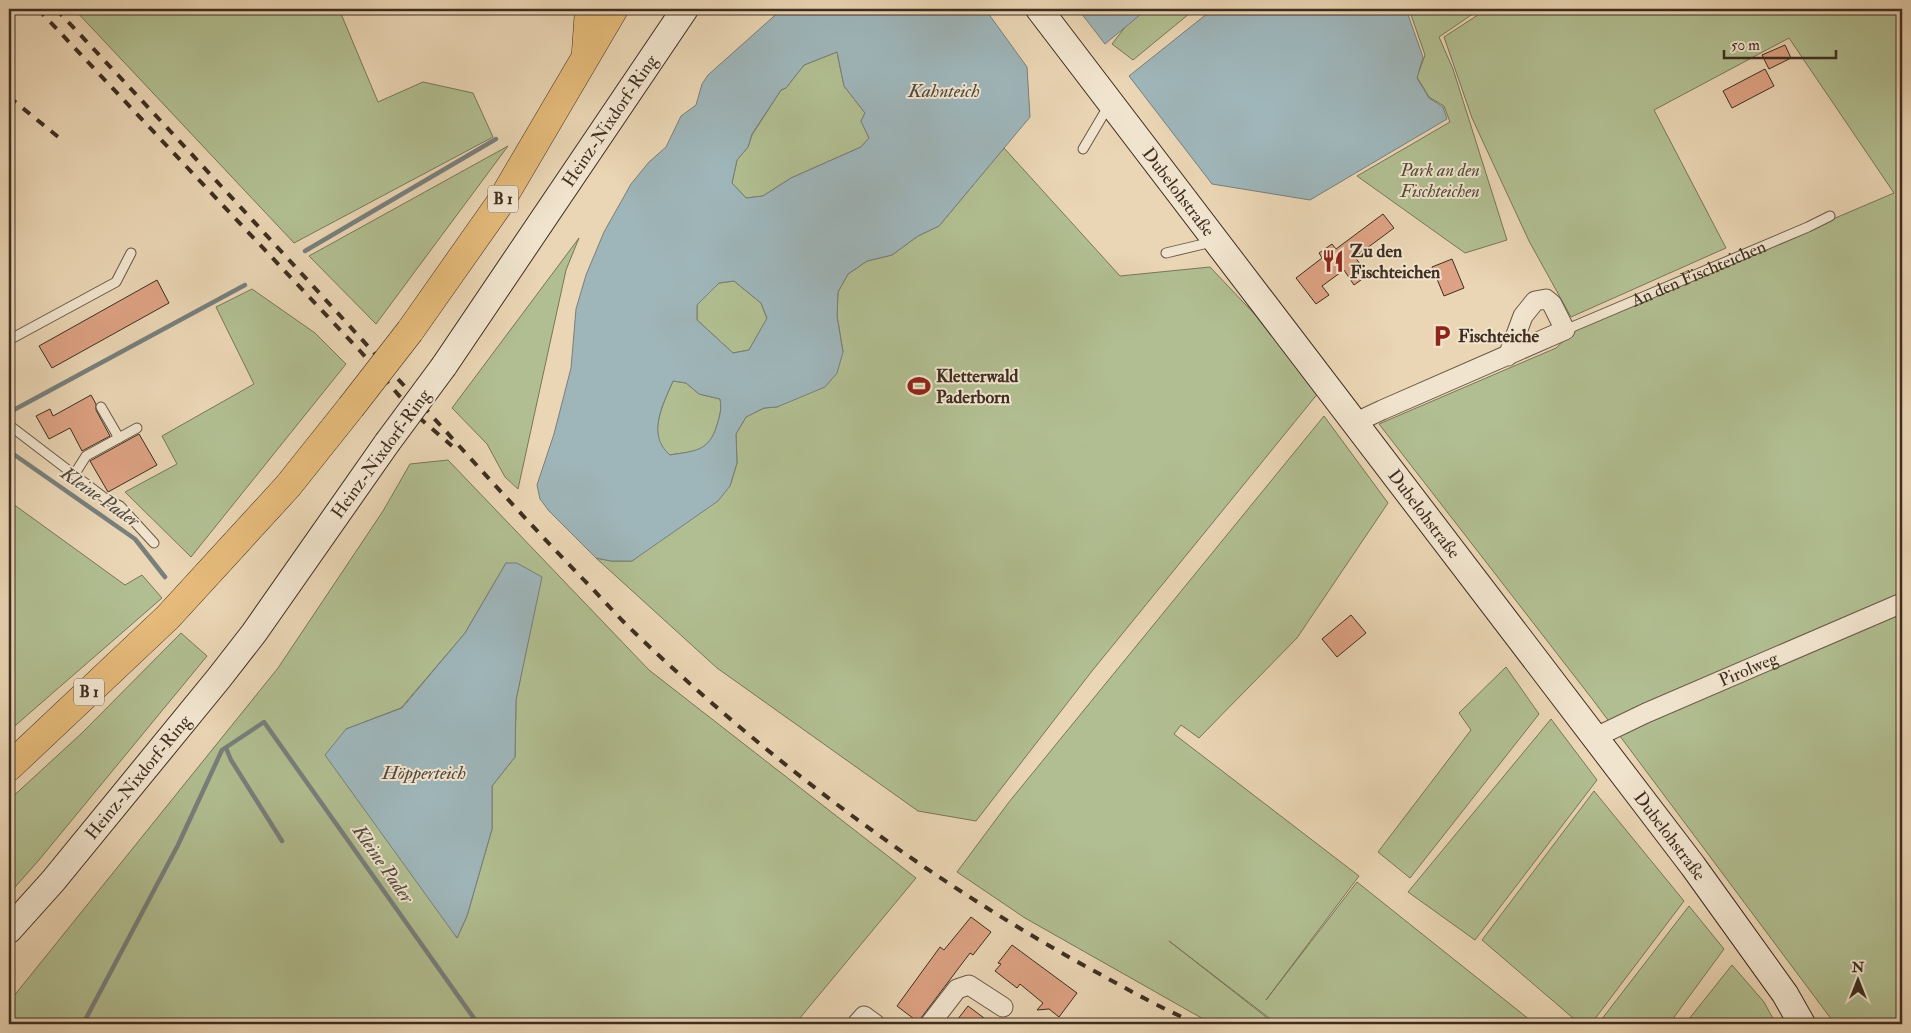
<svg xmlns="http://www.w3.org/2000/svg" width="1911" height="1033" viewBox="0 0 1911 1033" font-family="'IM FELL Double Pica',serif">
<rect width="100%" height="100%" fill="#ead5b4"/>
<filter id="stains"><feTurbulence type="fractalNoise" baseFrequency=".004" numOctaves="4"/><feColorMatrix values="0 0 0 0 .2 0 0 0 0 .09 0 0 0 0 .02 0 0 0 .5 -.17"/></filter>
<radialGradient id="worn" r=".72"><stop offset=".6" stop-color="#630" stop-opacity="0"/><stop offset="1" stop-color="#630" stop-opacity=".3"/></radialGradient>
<g fill="#b1be91" stroke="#787659" fill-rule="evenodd">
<path d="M74 9H339L378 102 423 82 473 93 493 137 294 243Z"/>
<path d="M1139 9H1195L1133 60 1112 44Z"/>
<path d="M1409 9H1480L1439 37 1453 69 1507 240 1465 253 1357 176 1450 122 1444 106 1429 97 1417 77 1425 55Z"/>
<path d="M1487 9H1902V1024H1835L1593 700 1379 424 1556 348 1579 327 1894 193 1789 38 1654 110 1726 248 1571 317 1529 241 1472 118 1444 37Z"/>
<path d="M837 52 844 86 865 113 861 121 869 138 861 147 791 178 763 196 746 198 732 183 737 160 748 147 752 135 781 90 786 88 804 65Z"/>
<path d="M508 146 376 324 309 256Z"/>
<path d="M1004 148 1120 276 1210 267 1262 322 1319 392 1092 671 976 821 918 811 717 668 596 558 611 561H632L730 486 737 463 736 434 746 417 764 408 777 407 843 352 837 316 838 292 848 274 867 261 892 255 918 236 939 226Z"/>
<path d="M579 238 566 270 518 489 505 477 487 444 452 408Z"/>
<path d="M734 281 761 303 767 319 749 350 733 353 697 320V305L719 283Z"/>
<path d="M252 289 315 333 346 364 191 557 125 492 177 464 162 436 254 384 216 307Z"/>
<path d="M673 381 686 383 699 394 720 399C722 409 720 415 717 425 709 453 694 451 669 455 667 453 662 450 661 447 651 426 665 400 673 381Z"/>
<path d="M1324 416 1388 503 1297 638 1199 738 1181 725 1174 734 1359 876 1266 1000 1357 882 1535 1024H1277L1169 941 1275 1024H1215L1205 1020 1025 918 957 872 1009 802Z"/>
<path d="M448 460 649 670 916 878 795 1024H9V1002L278 668 383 511 410 464ZM506 563 541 577 516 700 515 757 492 786V829L467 916 457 938 346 729 401 708 465 633Z"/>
<path d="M9 501 125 585 142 575 162 598 9 731Z"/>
<path d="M181 633 207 656 39 860 9 894V800L82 733Z"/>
<path d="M1506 667 1539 714 1410 878 1378 852 1471 730 1459 713Z"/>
<path d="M1551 719 1597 780 1475 940 1408 892Z"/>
<path d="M1594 791 1684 901 1591 1024H1580L1482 940Z"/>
<path d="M1689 906 1724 949 1669 1024H1598Z"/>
<path d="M1732 965 1764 1002 1776 1024H1685Z"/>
</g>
<g fill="#9eb5b9" stroke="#787f7c" fill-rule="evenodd">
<path d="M782 9H985L1027 67 1030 117 939 226 918 236 892 255 867 261 848 274 838 292 837 316 843 352 837 373 825 387 777 407 764 408 746 417 736 434 737 463 730 486 718 501 632 561H611L596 558 549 511 540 499 537 485 554 434 571 368 576 309 586 275 604 232 631 184 649 162 666 147 681 116 696 105 702 84 708 75ZM837 52 844 86 865 113 861 121 869 138 861 147 791 178 763 196 746 198 732 183 737 160 748 147 752 134 781 90 786 88 804 65ZM734 281 761 303 767 318 749 350 733 353 697 320V305L719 283ZM673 381 686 383 699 394 720 399C722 409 720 415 717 425 709 452 694 451 670 455 646 435 663 404 673 381Z"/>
<path d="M1078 9H1147L1105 44Z"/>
<path d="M1213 9H1332L1334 12 1348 10 1349 9H1406L1423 57 1417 78 1429 98 1443 107 1447 119 1310 200 1212 184 1129 76Z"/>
<path d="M506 563H517L542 577 516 700 515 757 492 786V829L467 916 457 938 325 755 346 729 402 708 465 633Z"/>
</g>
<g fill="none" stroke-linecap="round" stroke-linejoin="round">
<g stroke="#787f7c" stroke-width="4.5">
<path d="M305 251 496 139"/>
<path d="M10 412 245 285"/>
<path d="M9 451 135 539 165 577"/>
<path d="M226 748 231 760 282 841"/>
<path d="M83 1024 178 845 222 750 264 722 478 1024"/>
</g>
</g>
<g fill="#dda283" stroke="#3e2e21">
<path d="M1785 45 1791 58 1769 69 1762 55Z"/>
<path d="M1765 69 1774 86 1732 108 1723 91Z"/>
<path d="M1383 214 1394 228 1355 257 1368 275 1354 285 1344 270 1322 286 1329 295 1316 304 1296 278 1322 258 1319 253 1332 244 1336 249Z"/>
<path d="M1452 259 1464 288 1444 296 1432 267Z"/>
<path d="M157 280 169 303 52 368 39 346Z"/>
<path d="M91 395 96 404V410L110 436 82 451 70 428 49 439 36 416 50 409 53 416Z"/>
<path d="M139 434 157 465 108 492 90 461Z"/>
<path d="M1351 615 1366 633 1337 657 1322 639Z"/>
<path d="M971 917 991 932 973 955 970 953 918 1022 897 1006 940 947 944 950Z"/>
<path d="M1012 945 1077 993 1059 1017 1049 1009 1037 1010 1043 1003 1020 984 1017 988 995 971 1001 964 998 963Z"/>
<path d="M968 1006 992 1024H954Z"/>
</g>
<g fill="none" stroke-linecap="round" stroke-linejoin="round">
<defs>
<g id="lane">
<path d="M1083 149 1109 105"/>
<path d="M1166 253 1212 242"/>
<path id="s1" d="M1565 330 1808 227 1830 216"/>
<path d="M9 340 116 282 131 253"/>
<path d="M101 407 119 438"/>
<path d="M9 425 106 499 120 506 154 543"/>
<path d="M74 475 86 456 137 428"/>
</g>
<g id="street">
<path d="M1356 425 1367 417 1382 410 1565 330 1552 304 1546 299 1535 301 1523 316 1508 356"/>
<path id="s2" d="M1594 738 1646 713 1902 603"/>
<path d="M857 1024 864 1016 875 1024"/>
<path d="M930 1024 957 989 969 985 1003 1007"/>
</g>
<g id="secondary">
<path id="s3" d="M1039 9 1693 866 1785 994 1802 1024"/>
<path id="s4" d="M444 366 685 9"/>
<path id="s5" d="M9 930 53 881 219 678 254 633 387 443"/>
</g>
<g id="highway">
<path d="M586 51 589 9"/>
<path d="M410 331 500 203 614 9"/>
<path d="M9 767 168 617 288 486 351 407"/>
</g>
</defs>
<use href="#lane" stroke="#695846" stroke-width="11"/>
<use href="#street" stroke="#695846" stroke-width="21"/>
<use href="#secondary" stroke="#3e2e21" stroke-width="28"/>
<use href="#highway" stroke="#3e2e21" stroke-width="29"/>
<use href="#lane" stroke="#f1e4ce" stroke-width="9"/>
<use href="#street" stroke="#f1e4ce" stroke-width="19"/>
<use href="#secondary" stroke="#f1e4ce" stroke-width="26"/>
<use href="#highway" stroke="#e5ba7a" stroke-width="28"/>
<g stroke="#3e2e21" stroke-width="4" stroke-dasharray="9 9" stroke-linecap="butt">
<path d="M38 9 361 352 416 415 452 446"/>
<path d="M56 9C171 131 284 254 397 378 458 444 518 512 581 577 599 595 616 615 635 633 767 759 915 870 1074 960 1115 982 1155 1006 1198 1024"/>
<path d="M9 97 62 140"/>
</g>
<defs>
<path id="secondary-bridge" d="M387 443 444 366"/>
<path id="highway-bridge" d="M351 407 410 331"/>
</defs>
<use href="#secondary-bridge" stroke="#3e2e21" stroke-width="28" stroke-linecap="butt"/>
<use href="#highway-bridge" stroke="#3e2e21" stroke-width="29" stroke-linecap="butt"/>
<use href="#secondary-bridge" stroke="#f1e4ce" stroke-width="26"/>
<use href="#highway-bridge" stroke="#e5ba7a" stroke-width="28"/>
</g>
<defs>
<symbol id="restaurant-bare" viewBox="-9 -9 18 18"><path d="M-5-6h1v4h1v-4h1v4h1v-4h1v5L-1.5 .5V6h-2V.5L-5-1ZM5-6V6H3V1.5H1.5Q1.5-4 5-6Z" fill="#8f2418" stroke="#f1e4ce" stroke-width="2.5" paint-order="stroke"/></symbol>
<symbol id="parking-bare" viewBox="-9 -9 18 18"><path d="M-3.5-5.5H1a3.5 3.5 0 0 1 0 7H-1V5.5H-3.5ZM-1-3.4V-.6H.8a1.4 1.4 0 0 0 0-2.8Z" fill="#8f2418" stroke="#f1e4ce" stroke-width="2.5" paint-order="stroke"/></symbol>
<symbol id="stadium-bare" viewBox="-9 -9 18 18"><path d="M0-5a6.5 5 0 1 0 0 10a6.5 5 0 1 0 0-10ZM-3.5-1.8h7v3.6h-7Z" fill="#8f2418" stroke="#f1e4ce" stroke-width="2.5" paint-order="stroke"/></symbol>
</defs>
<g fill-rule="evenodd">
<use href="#restaurant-bare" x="1317" y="245" width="32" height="32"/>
<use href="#parking-bare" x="1426" y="320" width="32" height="32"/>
<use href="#stadium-bare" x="903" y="370" width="32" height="32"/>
</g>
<g text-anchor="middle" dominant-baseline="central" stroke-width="4" stroke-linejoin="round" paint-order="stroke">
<g fill="#f1e4ce" stroke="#746555" stroke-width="1">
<rect x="488" y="185.5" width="30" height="27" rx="4"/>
<rect x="74" y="678.5" width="30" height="27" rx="4"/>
</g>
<g font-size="16" font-weight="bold" fill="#3e2e21">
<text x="503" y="199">B 1</text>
<text x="89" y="692">B 1</text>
</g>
<g font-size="18" fill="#3e2e21" stroke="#f1e4ce">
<text stroke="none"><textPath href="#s4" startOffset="296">Heinz-Nixdorf-Ring</textPath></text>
<text stroke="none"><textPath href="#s3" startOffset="230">Dubelohstraße</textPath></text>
<text stroke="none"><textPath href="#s1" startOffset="145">An den Fischteichen</textPath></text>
<text transform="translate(381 454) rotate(-54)">Heinz-Nixdorf-Ring</text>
<text stroke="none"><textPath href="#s3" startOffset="635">Dubelohstraße</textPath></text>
<text stroke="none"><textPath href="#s2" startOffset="169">Pirolweg</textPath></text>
<text stroke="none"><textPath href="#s5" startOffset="200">Heinz-Nixdorf-Ring</textPath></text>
<text stroke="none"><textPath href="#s3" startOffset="1040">Dubelohstraße</textPath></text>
</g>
<g font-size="18" font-style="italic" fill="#554b37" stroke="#f1e4ce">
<text x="1440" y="170">Park an den<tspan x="1440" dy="21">Fischteichen</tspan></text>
</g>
<g font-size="18" font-weight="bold" fill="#3e2e21" stroke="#f1e4ce" text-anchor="start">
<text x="1350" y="251">Zu den<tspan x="1350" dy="21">Fischteichen</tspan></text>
<text x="1458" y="336">Fischteiche</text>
<text x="936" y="376">Kletterwald<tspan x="936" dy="21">Paderborn</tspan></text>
</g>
<g font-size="19" font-style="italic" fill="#51493f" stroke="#f1e4ce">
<text x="944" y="91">Kahnteich</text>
<text transform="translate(100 497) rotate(35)">Kleine Pader</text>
<text x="424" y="773">Höpperteich</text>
<text transform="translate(383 864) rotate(55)">Kleine Pader</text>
</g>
</g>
<rect width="1911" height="1033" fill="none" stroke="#ead5b4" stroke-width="30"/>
<rect x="10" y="10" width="1891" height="1013" fill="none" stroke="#3e2e21" stroke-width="2.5"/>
<rect x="15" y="15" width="1881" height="1003" fill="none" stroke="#3e2e21"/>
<g transform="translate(1858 980)" stroke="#f1e4ce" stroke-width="4" paint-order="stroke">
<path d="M0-4L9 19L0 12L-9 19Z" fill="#3e2e21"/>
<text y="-8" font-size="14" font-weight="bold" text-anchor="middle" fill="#3e2e21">N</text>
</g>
<path d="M1724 50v8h112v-8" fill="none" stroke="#3e2e21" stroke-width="2.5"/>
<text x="1731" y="50" font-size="15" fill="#3e2e21" stroke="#f1e4ce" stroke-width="4" paint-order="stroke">50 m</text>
<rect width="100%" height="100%" filter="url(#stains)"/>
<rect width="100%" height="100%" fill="url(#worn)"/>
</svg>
